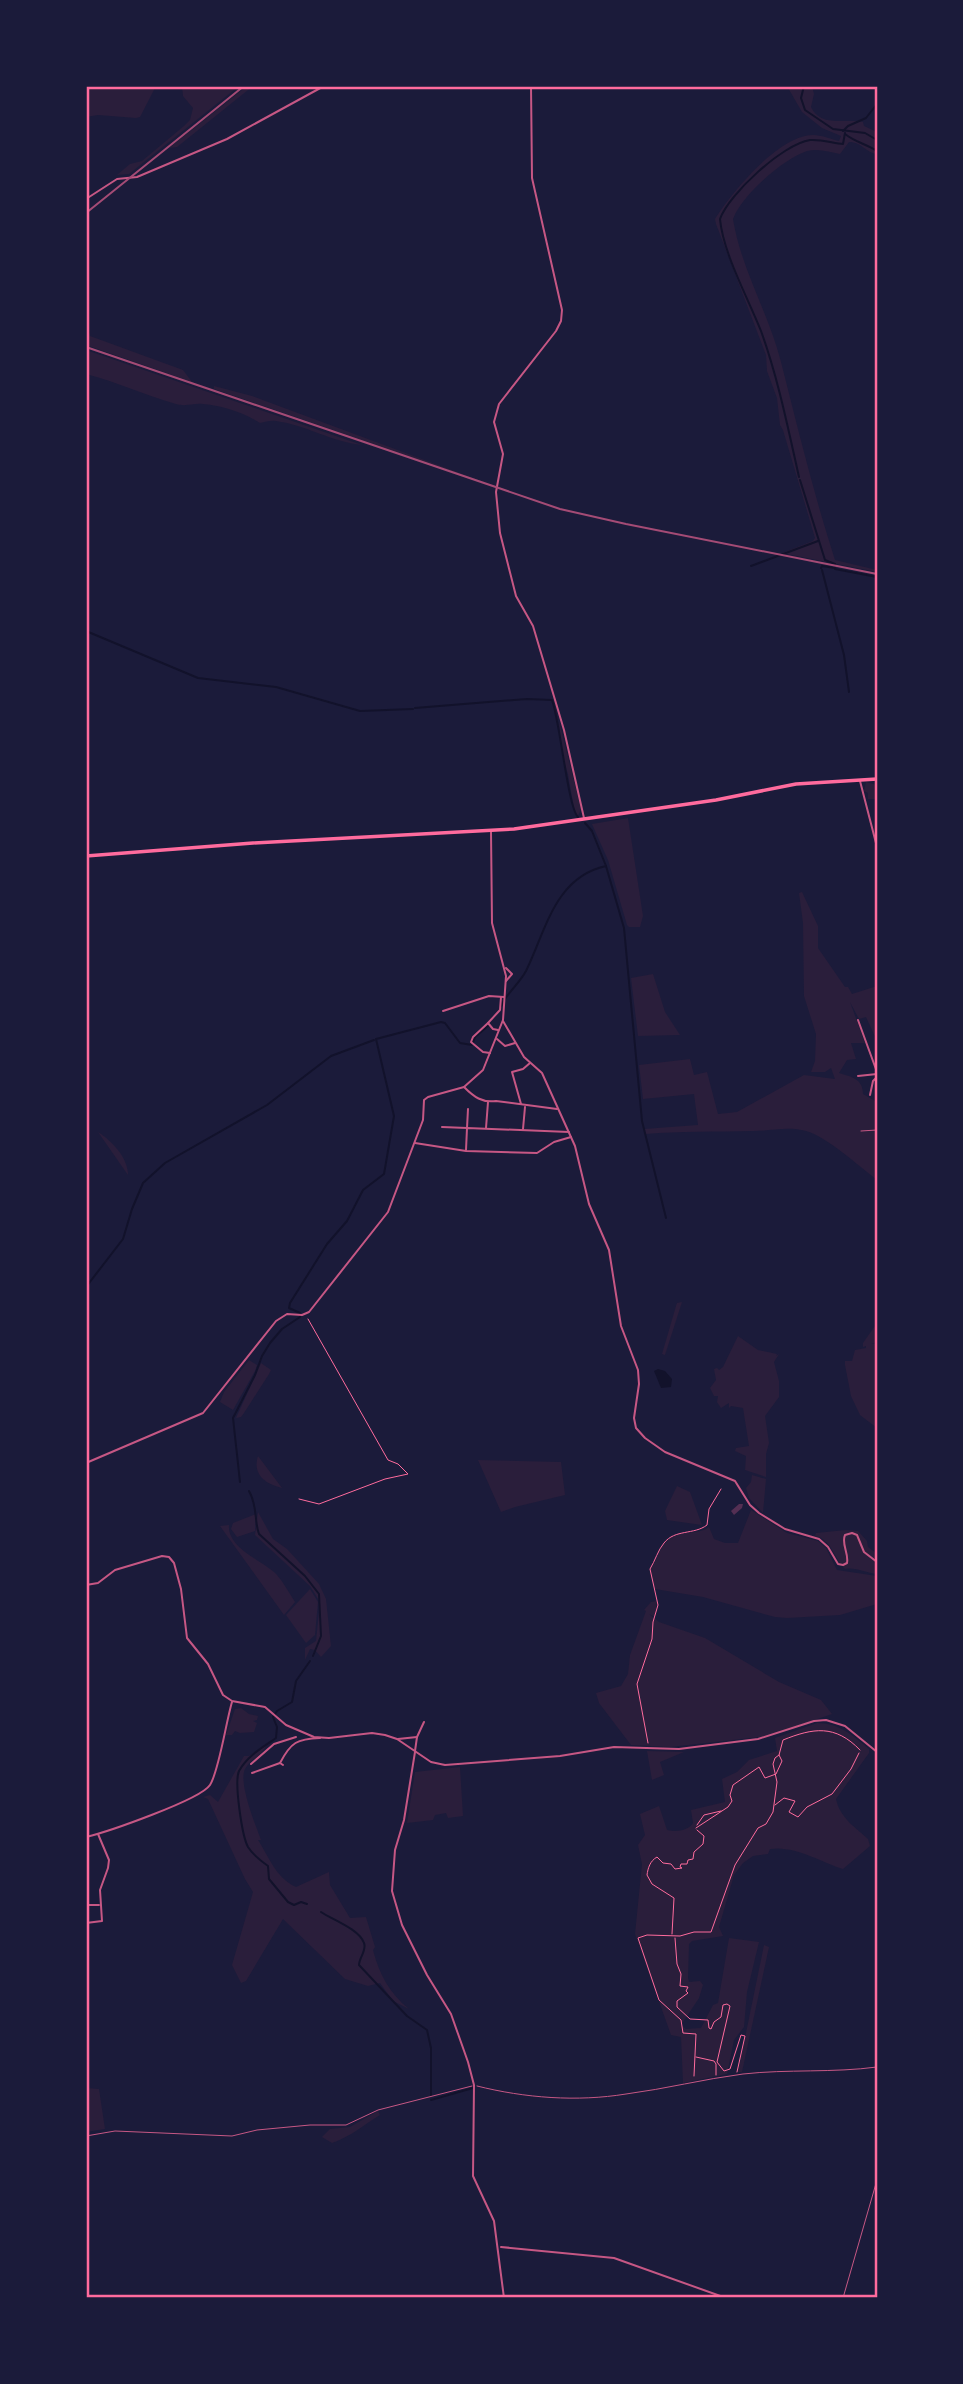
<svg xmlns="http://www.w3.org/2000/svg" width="963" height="2384" viewBox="0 0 963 2384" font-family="Barlow,sans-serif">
<rect width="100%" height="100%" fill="#1b1b3a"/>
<g fill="#2a1e3b">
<path d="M86 86H156L140 117 136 118 98 115 86 117Z"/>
<path d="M182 86H239L129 174 117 175 130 164 142 161 184 126 190 120 193 108 183 96Z"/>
<path d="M247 86H253L177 147 169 148Z"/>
<path d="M787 86H812L814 94 811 107C821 128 846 118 863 122L864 126 877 132V154C866 153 862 142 849 142L840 154C830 152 818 148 807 151 783 159 742 195 733 219 741 269 769 314 781 362 798 429 814 495 835 560L877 570V572L782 553 813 541 815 538 783 430 780 425 777 398 767 371 766 355 716 224 715 219C731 193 779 135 813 135 821 135 831 139 839 141L841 136 822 128 802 112Z"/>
<path d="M86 320 90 336 183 370 192 382 86 345Z"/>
<path d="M86 350 362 445C332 442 306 425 276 421 270 420 266 422 260 423 243 412 223 406 203 404 193 403 186 407 176 404 145 395 117 382 86 374Z"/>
<path d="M214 386 252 396 492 485 214 389Z"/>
<path d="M559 721 581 809 578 816 575 814 568 774 562 755Z"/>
<path d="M866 782 877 785V799H868V793L864 791Z"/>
<path d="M628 818 643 916 640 927H629L627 925 608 860 592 824Z"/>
<path d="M802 892 818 926V948L845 987H848L852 994 877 986V1041L866 1017 859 1019 850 1002 865 1043H851L856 1059 847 1060 839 1073C852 1077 863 1079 863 1094L877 1102V1180C860 1167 826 1136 806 1131 788 1126 771 1131 753 1131 717 1132 681 1131 645 1134L644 1129 698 1125 694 1094 643 1099 639 1065 690 1059 694 1075 707 1072 718 1114 737 1112 804 1075 835 1079 831 1068 825 1072H811L815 1061 816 1034 804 996 803 923 799 893Z"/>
<path d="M653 974 665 1012 680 1035 638 1036 631 978Z"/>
<path d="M98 1132C112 1141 128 1158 128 1175Z"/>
<path d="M682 1302 665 1355 662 1354 676 1306 677 1303Z"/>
<path d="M877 1323V1342L871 1344 877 1343V1428L860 1415 851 1396 845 1365V1361H852L855 1350 866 1348V1346L863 1347V1343Z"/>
<path d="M738 1336 758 1350 777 1354 776 1356 779 1354 774 1362 779 1381V1397L765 1416 769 1443 766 1454V1477L745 1470 746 1456 735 1451 736 1448 749 1446 743 1408 731 1406 729 1408V1403L721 1408 717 1402 718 1396H714L710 1388 716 1380 714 1369 717 1368 719 1370 723 1367Z"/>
<path d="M249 1360 257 1365 255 1371 233 1410 220 1402 224 1392Z"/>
<path d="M261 1363 271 1370 269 1374 244 1413 241 1417 236 1418Z"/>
<path d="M258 1456 282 1488C266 1484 252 1475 258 1456Z"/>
<path d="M478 1460 561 1462 565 1495 515 1507 501 1512Z"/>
<path d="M752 1475 766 1479 763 1513 749 1498 746 1488 751 1482Z"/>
<path d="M677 1486 690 1492 702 1525 667 1520 665 1511Z"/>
<path d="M751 1510 787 1533 818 1541 826 1548 837 1570 877 1576V1604L840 1615 787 1618 775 1617 703 1597 655 1589 649 1570C658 1560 660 1544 671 1537 683 1530 699 1535 709 1527L714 1539 725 1543H738Z"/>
<path d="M258 1512 273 1539 287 1549 319 1584 326 1599 331 1646 321 1657 315 1650 310 1649 305 1660V1648L316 1641 320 1602 310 1586 255 1535Z"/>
<path d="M256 1514 255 1531 237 1537 231 1529 233 1523Z"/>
<path d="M229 1525C227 1549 264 1561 277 1575 284 1583 289 1593 295 1602L284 1615 220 1526Z"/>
<path d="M846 1530 858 1531 867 1541 868 1547 877 1554V1574C866 1573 856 1567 845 1569 834 1558 831 1539 815 1536L816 1533Z"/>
<path d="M310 1589 318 1602 315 1635 306 1643 286 1615Z"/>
<path d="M657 1601 655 1617 649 1614 659 1622 705 1638 779 1682 821 1700 832 1714 768 1736 670 1747 631 1745 599 1703 596 1693 621 1686 628 1674 630 1655 646 1611 644 1610 651 1602Z"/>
<path d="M241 1708 249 1714 258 1716 257 1720 253 1721 257 1723 254 1732 240 1733 235 1731 232 1735H226L235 1709Z"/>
<path d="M817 1723C839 1723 852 1735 869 1749V1753L836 1799C840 1818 855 1827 868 1839L870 1846 843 1869C821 1862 794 1845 770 1849L768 1854 753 1856 743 1863 734 1875 719 1927 723 1936 692 1941 689 1944 688 1978 689 1982 700 1981 703 1985 699 1998 681 2025 686 2029 701 2028 713 2005 718 2003 729 1938 759 1942 747 1992 744 2027 734 2040 727 2074 683 2083 681 2037 671 2035 635 1934 642 1864 638 1845 645 1835 640 1814 659 1806 667 1830C676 1832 688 1831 693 1823L691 1810 725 1802 722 1779 737 1772 749 1760 777 1751 775 1738Z"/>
<path d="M267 1743C264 1755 251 1758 245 1769 238 1783 256 1826 261 1840H258C269 1857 276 1878 296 1887L329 1872 330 1885 350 1918 366 1917 375 1947 373 1950C379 1974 390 1994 409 2009L393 2001 380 1983 368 1986 345 1979 283 1919 246 1981 241 1983 232 1965 253 1892 245 1879 208 1799 203 1797 210 1795 218 1802 244 1756H249Z"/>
<path d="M647 1751 684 1752 660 1762 664 1775 652 1780Z"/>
<path d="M460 1767 463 1816 448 1818 446 1813 435 1815 433 1820 407 1823 415 1772Z"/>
<path d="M764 1945 769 1947 742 2072H738Z"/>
<path d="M86 2088 99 2089 105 2129 86 2132Z"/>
<path d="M378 2111 380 2115C365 2124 350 2137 332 2143L322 2137 330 2129 350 2127Z"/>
</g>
<path fill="#12122b" d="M658 1369 665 1371 672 1379 671 1387 661 1388 654 1371Z"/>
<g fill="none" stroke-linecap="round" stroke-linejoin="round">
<g stroke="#12122b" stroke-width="2">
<path d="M804 86 801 98 805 110 833 129 865 133 877 140"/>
<path d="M843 131 848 126 866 118 877 104"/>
<path d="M845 134C855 142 866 144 877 151"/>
<path d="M799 477C788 428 778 378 761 331 748 298 723 253 720 219 729 194 783 144 810 140 820 139 833 143 843 144L845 133"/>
<path d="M800 480 825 560 835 564"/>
<path d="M751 566 818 541"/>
<path d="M821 568 822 566 835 568"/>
<path d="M835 569 877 577"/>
<path d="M822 570 844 655 849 692"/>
<path d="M86 631 198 678 276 687 360 711 413 709"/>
<path d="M415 708 527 699 552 700C560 721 568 808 578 817"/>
<path d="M606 866 624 928 642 1121 666 1218"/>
<path d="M501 1006C506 994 519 984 526 971 546 930 555 877 606 866L592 831 585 823"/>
<path d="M86 1287 123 1239 132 1209 143 1183 165 1163 267 1105 331 1056 374 1040"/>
<path d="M240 1482 233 1418 255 1375 262 1356 270 1343 282 1329 300 1317V1313L289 1308 290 1303 327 1244 347 1221 363 1190 384 1174 394 1116 376 1039 441 1022 445 1023 460 1043 472 1045 475 1037 489 1025"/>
<path d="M249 1491C258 1507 254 1521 259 1534L305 1576 319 1594 321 1636 313 1656"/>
<path d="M307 1904 301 1902 294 1905 288 1902 269 1879 268 1866C261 1861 253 1855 248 1847 242 1836 234 1782 239 1771 247 1756 263 1747 276 1738L277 1727 273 1717 277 1711 292 1702 296 1681 310 1661"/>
<path d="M321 1912C333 1920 359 1929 364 1943 367 1950 359 1958 359 1965L407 2016 427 2030 431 2048V2096"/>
<path d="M431 2100 473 2088"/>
</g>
</g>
<path fill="#542f53" d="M739 1504H743L742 1508 734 1515 731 1511Z"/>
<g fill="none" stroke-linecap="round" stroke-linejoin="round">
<g stroke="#ff6b9d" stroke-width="1">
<path d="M299 1499 319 1504 385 1479 408 1474 398 1464 388 1460 308 1319"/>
<path d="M648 1743 637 1684 652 1639 653 1622 658 1605 650 1569C655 1561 658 1550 664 1543 675 1529 694 1535 707 1525L709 1509 721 1489"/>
<path d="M775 1805 784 1798 795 1801 789 1812 798 1817 807 1807 832 1794 851 1769 859 1753"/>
<path d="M697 1825 704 1815 721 1811"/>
<path d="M696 1828 728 1807 732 1801 730 1795 733 1785 759 1767 765 1778 776 1774 782 1761 779 1755 783 1740C813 1728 835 1724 860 1750"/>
<path d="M672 1934 674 1898 652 1884 647 1875C648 1868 650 1861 657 1857L663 1863 671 1864 675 1869 682 1868 680 1867 681 1864H687L688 1860 693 1859 694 1852 703 1844 704 1836 697 1830"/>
<path d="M675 1938 677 1964 681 1974 680 1986 688 1987 686 1991 688 1993 677 2001V2007L690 2019 708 2020 709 2028 711 2029 714 2022 721 2017 723 2005 727 2004 730 2006 717 2062 724 2071 730 2069 741 2035 745 2036 737 2072"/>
<path d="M696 2057 714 2061 716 2064V2075"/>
<path d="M694 2076 696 2034 683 2033 681 2020 659 2000 638 1938 647 1935 680 1936 694 1932H711L735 1865 758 1828 766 1824 773 1812 777 1782 773 1764 775 1758 779 1755"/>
</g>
<g stroke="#c65784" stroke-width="1">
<path d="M861 1131 877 1130"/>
<path d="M477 2086C525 2098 577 2102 626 2094 665 2089 704 2079 743 2074 788 2069 833 2073 877 2067"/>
<path d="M86 2136 115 2131 232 2136 257 2130 310 2125H346L378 2110 472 2086"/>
<path d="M843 2298 877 2180"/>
</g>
<g stroke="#c65784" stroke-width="2">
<path d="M506 968 512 974 506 981"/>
<path d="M443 1011 489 996 504 997"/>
<path d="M858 1020 877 1072"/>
<path d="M488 1023 473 1037 471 1042 483 1052 490 1053"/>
<path d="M498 1030 493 1029 488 1023 500 1010 501 997"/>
<path d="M497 1039 505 1046 515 1043"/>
<path d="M858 1076 877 1074"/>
<path d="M464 1087C474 1097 482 1103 496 1101L557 1109"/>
<path d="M870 1095 873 1081 877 1077"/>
<path d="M521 1104 512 1072 523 1069 530 1063"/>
<path d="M442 1127 467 1128 468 1109"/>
<path d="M486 1128 488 1102"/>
<path d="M523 1129 525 1107"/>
<path d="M415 1143 466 1151 537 1153 554 1142 571 1137"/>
<path d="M466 1150 467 1128 569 1132"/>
<path d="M398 1739 417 1737"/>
<path d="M415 1751 417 1737 424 1722"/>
<path d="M251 1764 274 1744 296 1737"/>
<path d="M283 1765 280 1763C291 1742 297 1739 320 1738"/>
<path d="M252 1773 280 1763"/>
<path d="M86 1905H99"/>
<path d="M86 1923 102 1921 100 1890 108 1868 109 1860 98 1834"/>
</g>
<g stroke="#c65784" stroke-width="2">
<path d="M531 86 532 178 562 310 561 321 556 331 499 404 494 422 503 454 496 492 500 533 516 596 533 626 564 730 584 818"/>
<path d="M86 199 117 179 137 177 227 139 324 86"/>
<path d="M860 781 877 847"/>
<path d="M503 1021 524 1057 542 1073 575 1146 589 1204 609 1250 621 1326 638 1370 639 1384 634 1418 636 1428 645 1438 665 1452 735 1481 750 1505 759 1513 785 1529 819 1539 828 1547 838 1564 843 1565 847 1563C849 1553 841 1544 845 1535L852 1533 857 1535 864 1552 877 1562"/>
<path d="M86 1463 203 1413 276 1321 287 1314 302 1315 309 1312 388 1212 423 1120 424 1100 428 1097 464 1087 483 1070 503 1020 506 976 492 923 491 832"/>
<path d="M86 1585 98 1583 115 1570 162 1556 169 1557 174 1563 181 1589 187 1638 208 1664 223 1695 232 1701 265 1707 286 1725 314 1737 329 1738 372 1733 385 1735 397 1739 431 1762 445 1765 560 1756 614 1747 679 1749 758 1739 814 1721 826 1720 845 1726 877 1752"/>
<path d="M415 1752 404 1820 395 1850 392 1891 402 1925 427 1975 451 2014 468 2062 474 2085 473 2176 494 2221 504 2298"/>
<path d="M86 1837C107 1832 200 1800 210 1785 219 1771 226 1722 232 1702"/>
<path d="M501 2247 614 2258 726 2298"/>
</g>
<path stroke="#ff6b9d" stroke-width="3.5" d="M86 856 253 843 514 829 716 800 796 784 877 779"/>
<g stroke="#a44b75" stroke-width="2">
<path d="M86 213 244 86"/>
<path d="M86 347 560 509 626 524 877 574"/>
</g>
</g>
<rect width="963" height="2384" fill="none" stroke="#1b1b3a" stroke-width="175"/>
<rect x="88" y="88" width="788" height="2208" fill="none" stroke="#ff6b9d" stroke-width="2.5"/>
</svg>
